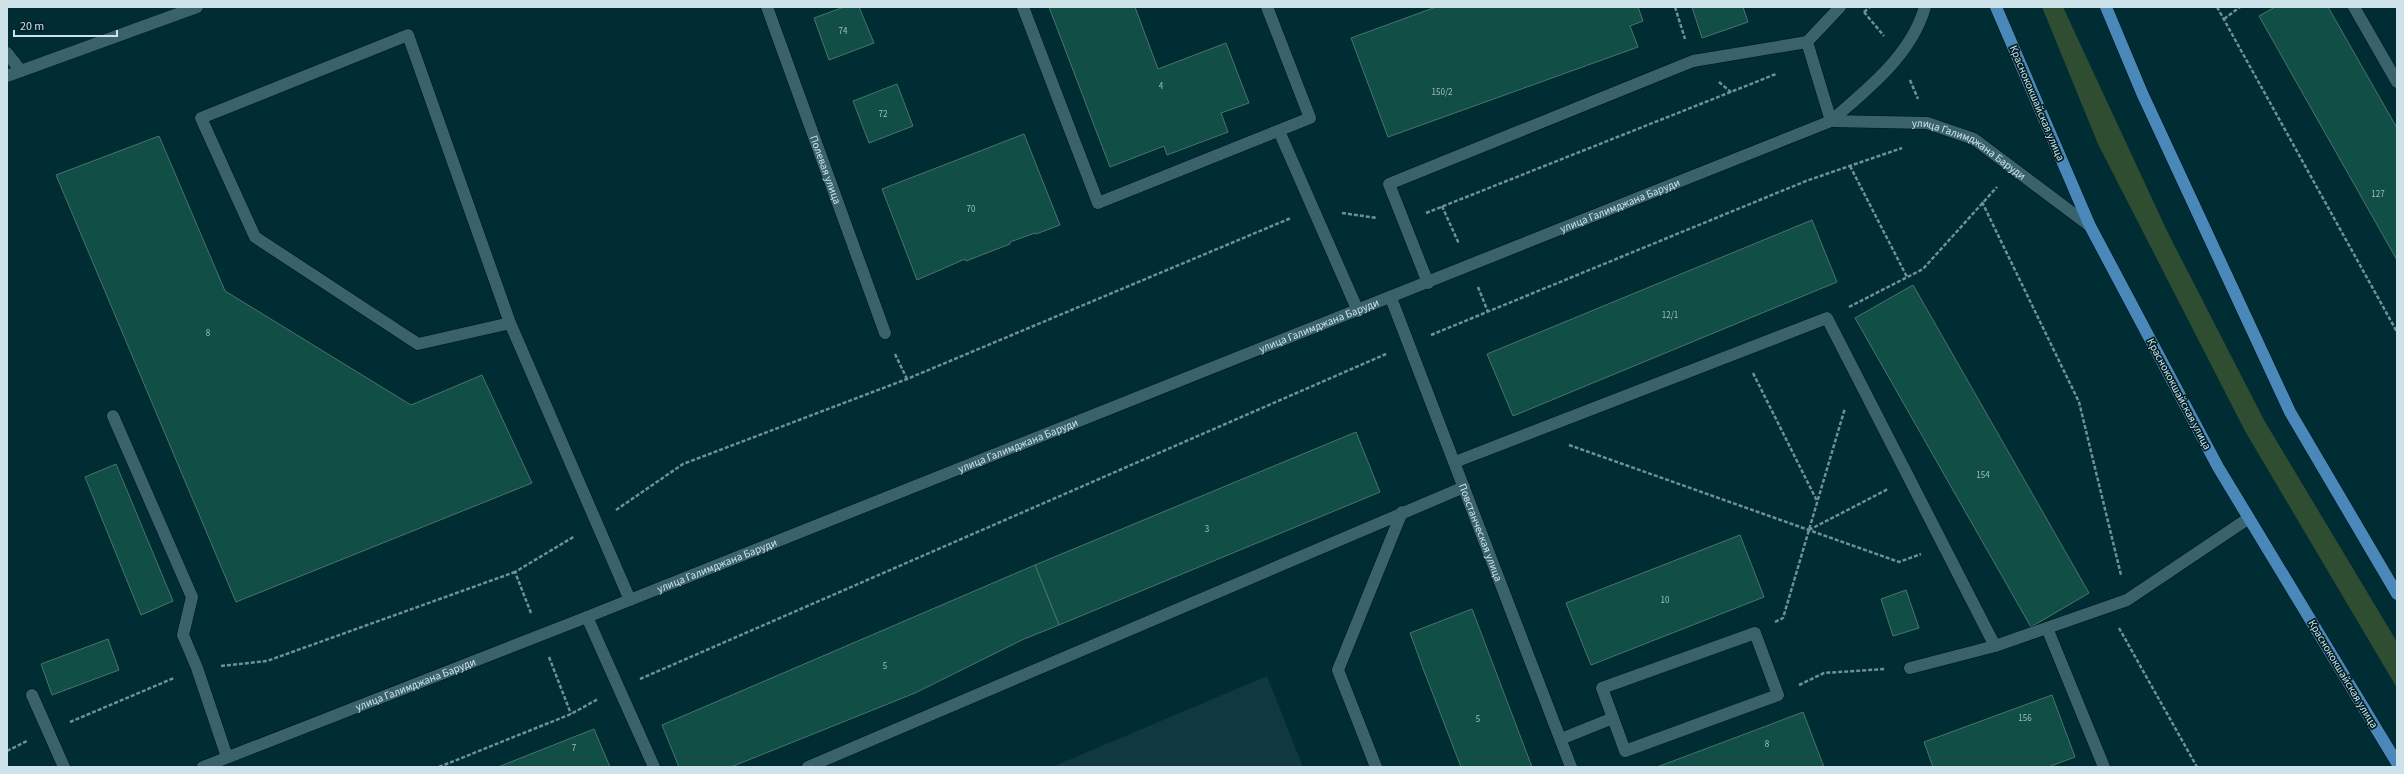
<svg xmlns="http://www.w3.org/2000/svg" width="2404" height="774" viewBox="0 0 2404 774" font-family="'Source Sans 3',sans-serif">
<rect width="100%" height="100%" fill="#002c34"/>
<path fill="#0f3840" d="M1267 676 1303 767H1052Z"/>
<path fill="#2e4d31" d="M2042 7H2063L2168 233 2264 420 2397 642V688L2245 431 2098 144Z"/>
<g fill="#114e45" stroke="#4b746b">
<path d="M844 7H859L874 43 829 60 814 18Z"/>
<path d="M1049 7H1135L1158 69 1226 43 1249 103 1221 113 1228 132 1167 155 1164 146 1110 167Z"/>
<path d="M1436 7H1638L1643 21 1630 26 1638 47 1388 137 1351 38Z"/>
<path d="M1692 7H1743L1748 22 1702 38Z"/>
<path d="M2275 7H2328L2397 128V260L2259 16Z"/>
<path d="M897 84 913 126 869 143 853 101Z"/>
<path d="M1024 134 1060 225 1036 234 1035 233 1010 242V244L966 261 965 259 917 280 882 189Z"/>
<path d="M159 136 225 291 411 405 482 375 532 483 236 602 56 175Z"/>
<path d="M1812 220 1837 282 1513 416 1487 354Z"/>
<path d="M1913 285 2089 593 2031 627 1855 318Z"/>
<path d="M1356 432 1380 492 1059 625 1035 565Z"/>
<path d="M116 464 173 601 141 615 85 477Z"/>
<path d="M1740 535 1764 597 1591 665 1566 603Z"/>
<path d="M1035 565 1059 625 1024 639 915 693 731 767H679L662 725Z"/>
<path d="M1906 590 1919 628 1893 636 1881 599Z"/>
<path d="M1472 609 1532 767H1461L1424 671 1410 633Z"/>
<path d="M108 639 119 670 52 695 41 664Z"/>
<path d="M2052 695 2075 757 2048 767H1933L1924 742Z"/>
<path d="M1803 712 1824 767H1657L1769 725Z"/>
<path d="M594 729 610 767H498Z"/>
</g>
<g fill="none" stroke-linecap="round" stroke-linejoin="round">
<defs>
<g id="minor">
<path id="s1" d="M767 7 885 333"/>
<path d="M1023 7 1098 203 1310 118 1267 7"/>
<path d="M2354 7 2397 82"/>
<path d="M7 53 21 71"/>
<path d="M7 76 197 7"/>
<path id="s2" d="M1831 121 1927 123 1974 139 2090 226"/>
<path d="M1831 121 1807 42 1840 7"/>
<path d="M1279 131 1358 311"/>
<path d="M1428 283 1389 184 1693 61 1807 42"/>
<path id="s3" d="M1391 298 1571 767"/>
<path d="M510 323 418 344 255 237 201 118 408 35 510 323 630 600"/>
<path d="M113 416 192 597 183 635 197 668 227 757"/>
<path d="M1455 462 1827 318 1995 646 1910 668"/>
<path d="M587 617 654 767"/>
<path d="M2047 628 2104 767"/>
<path d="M1995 646 2127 600 2249 518"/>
<path d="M32 695 64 767"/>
<path d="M1561 739 1613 718 1625 751 1778 695 1755 633 1602 688 1613 718"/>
<path id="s4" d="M203 767 587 617 1831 121C1867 89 1911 56 1925 7"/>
<path d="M808 767 1464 487"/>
<path d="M1376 767 1338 670 1402 512"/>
</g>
<g id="major">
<path d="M1996 7 2090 226 2218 467 2397 763"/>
<path d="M2106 7 2142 93 2290 412 2397 594"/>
</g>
</defs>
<use href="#minor" stroke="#001217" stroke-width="13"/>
<use href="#major" stroke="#001217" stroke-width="13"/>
<g stroke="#708f96" stroke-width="2.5" stroke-dasharray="4 2" stroke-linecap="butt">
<path d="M1675 7 1685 39"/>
<path d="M2217 7 2397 332"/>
<path d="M1864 12 1870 7"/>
<path d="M1864 12 1884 36"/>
<path d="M2224 19 2240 7"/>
<path d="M1910 80 1918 99"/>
<path d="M1719 82 1732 93"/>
<path d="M1850 166 1907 277"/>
<path d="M1982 202 2079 402 2121 575"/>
<path d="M1442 206 1459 244"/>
<path d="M1342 213 1377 218"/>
<path d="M1426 213 1776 74"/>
<path d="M1478 287 1488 312"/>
<path d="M1849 307 1923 269 1997 187"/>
<path d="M1431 335 1806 181 1902 148"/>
<path d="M895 354 907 379"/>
<path d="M1753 373 1817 501"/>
<path d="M1569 445 1899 562 1921 554"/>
<path d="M616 510 683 464 907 379 1291 218"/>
<path d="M1809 530 1888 489"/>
<path d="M531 613 515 572 575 536"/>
<path d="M1775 622 1783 618 1845 408"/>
<path d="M2119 628 2197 767"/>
<path d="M549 657 571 714"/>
<path d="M221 666 267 661 515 572"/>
<path d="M640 679 1386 354"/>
<path d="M1799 685 1824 673 1885 669"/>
<path d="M70 722 174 678"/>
<path d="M7 751 27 741"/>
<path d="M439 767 571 714 598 699"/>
</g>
<use href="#minor" stroke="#3a626b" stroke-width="12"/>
<use href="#major" stroke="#4988b8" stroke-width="12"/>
</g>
<g text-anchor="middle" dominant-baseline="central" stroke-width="3.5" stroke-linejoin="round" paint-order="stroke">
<g font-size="9" fill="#9fbec0">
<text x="843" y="31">74</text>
<text x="1161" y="86">4</text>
<text x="1442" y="92">150/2</text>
<text x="883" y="114">72</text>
<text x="2378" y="194">127</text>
<text x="971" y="209">70</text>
<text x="1670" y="315">12/1</text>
<text x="208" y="333">8</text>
<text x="1983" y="475">154</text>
<text x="1207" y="529">3</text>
<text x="1665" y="600">10</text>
<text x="885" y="666">5</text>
<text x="2025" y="718">156</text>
<text x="1478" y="719">5</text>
<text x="1767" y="744">8</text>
<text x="574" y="748">7</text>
</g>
<g font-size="11" fill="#cee3e9" stroke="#022127">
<text transform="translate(2037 103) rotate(67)">Краснококшайская улица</text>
<text stroke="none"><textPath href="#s2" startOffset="145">улица Галимджана Баруди</textPath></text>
<text stroke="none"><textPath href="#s1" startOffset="173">Полевая улица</textPath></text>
<text stroke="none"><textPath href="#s4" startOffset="1524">улица Галимджана Баруди</textPath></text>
<text stroke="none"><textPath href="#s4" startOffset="1200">улица Галимджана Баруди</textPath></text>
<text transform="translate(2179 394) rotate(62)">Краснококшайская улица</text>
<text stroke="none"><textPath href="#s4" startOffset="876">улица Галимджана Баруди</textPath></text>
<text stroke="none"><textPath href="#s3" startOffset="251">Повстанческая улица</textPath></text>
<text stroke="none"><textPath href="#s4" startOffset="552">улица Галимджана Баруди</textPath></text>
<text transform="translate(2343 674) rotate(59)">Краснококшайская улица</text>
<text stroke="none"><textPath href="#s4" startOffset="228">улица Галимджана Баруди</textPath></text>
</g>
</g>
<rect width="2404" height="774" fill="none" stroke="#cee3e9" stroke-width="16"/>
<path d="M14 30v6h103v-6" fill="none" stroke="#cee3e9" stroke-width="2"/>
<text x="20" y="30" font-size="12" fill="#cee3e9" stroke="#022127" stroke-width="3" paint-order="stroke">20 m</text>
</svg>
